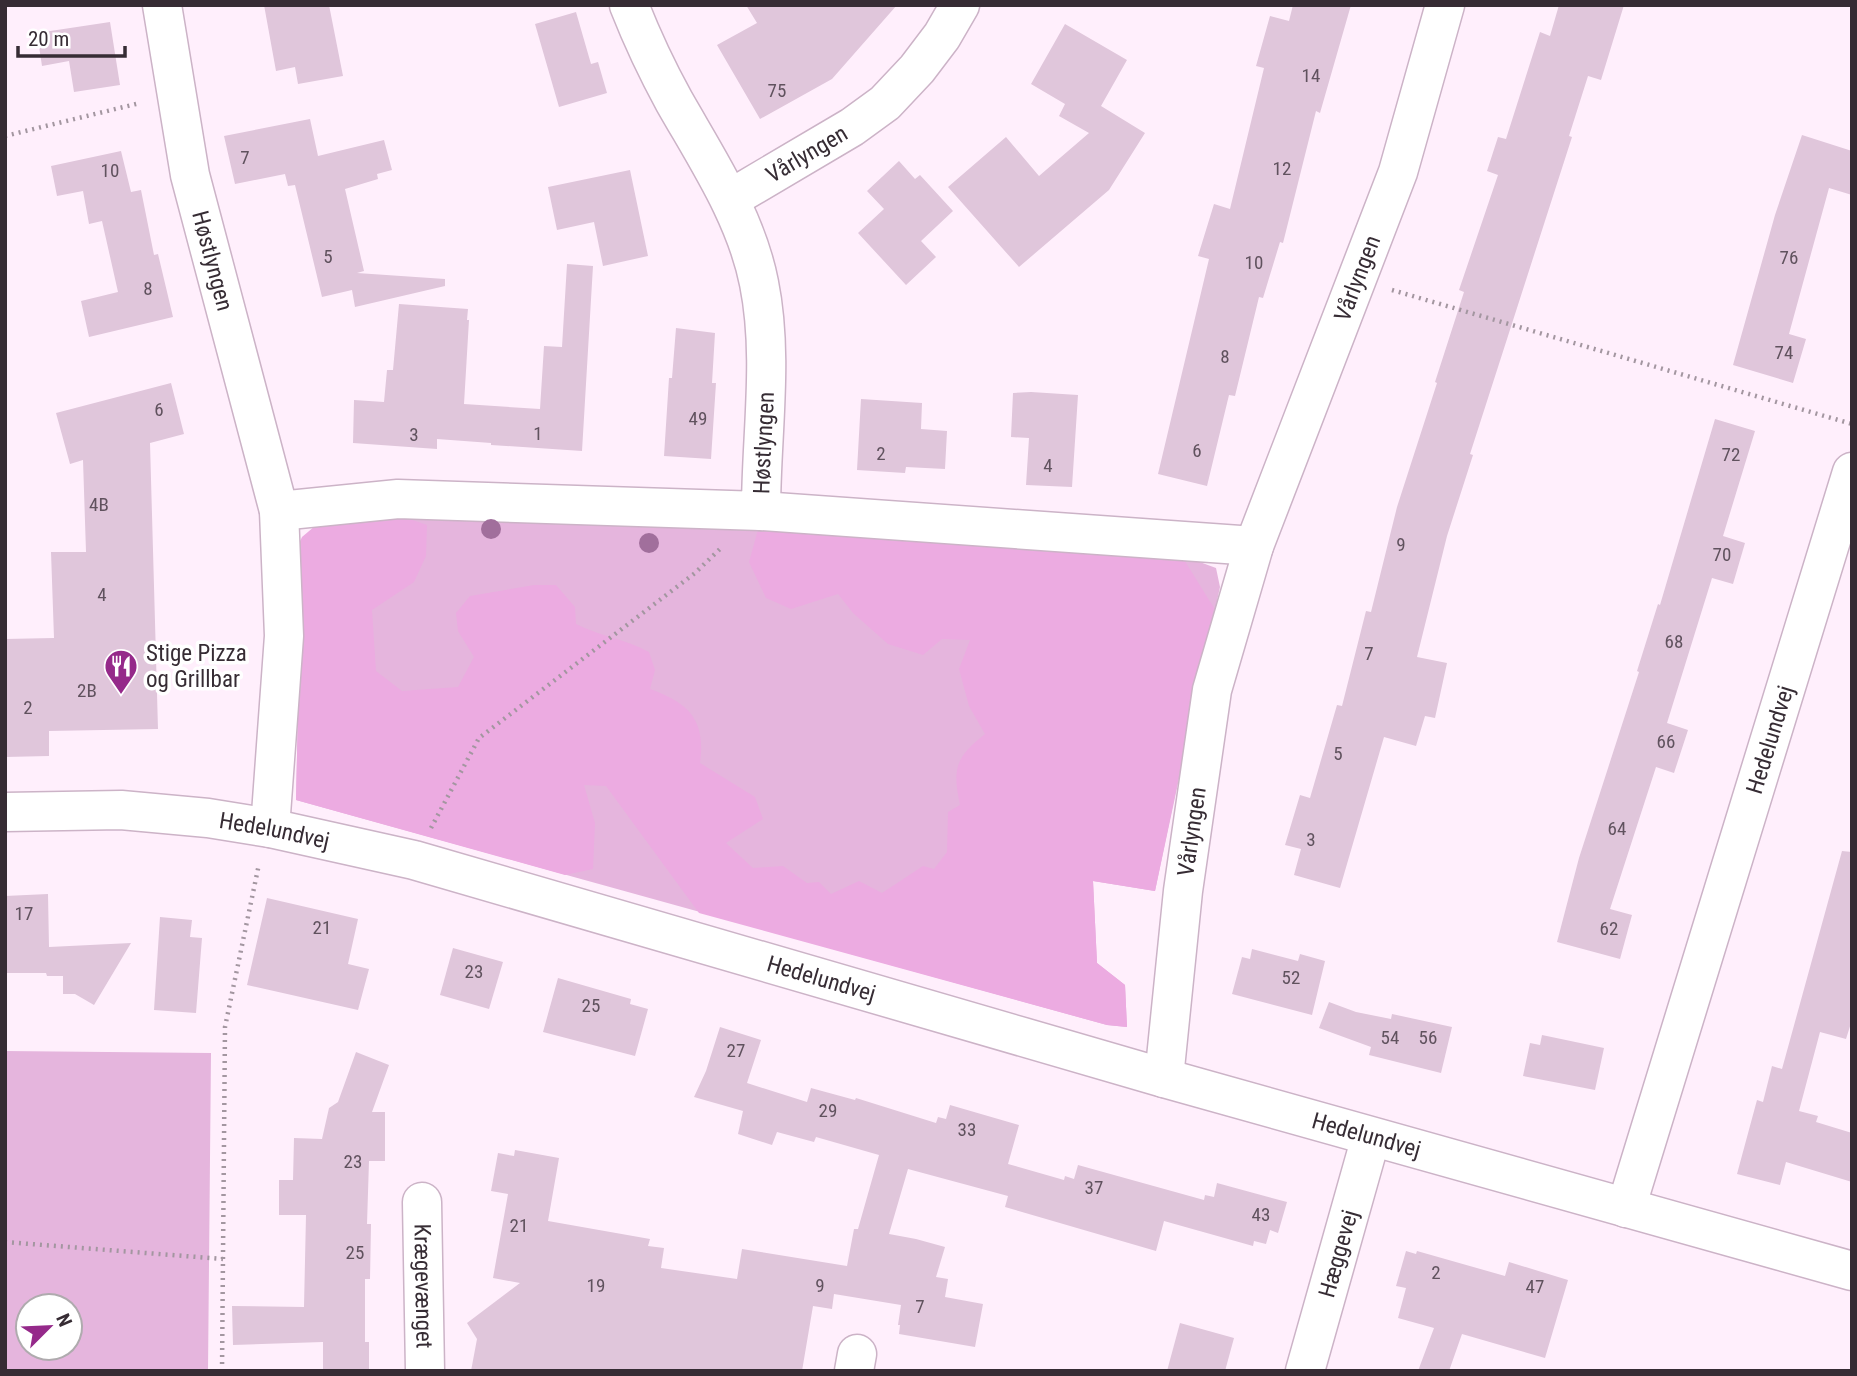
<svg xmlns="http://www.w3.org/2000/svg" width="1857" height="1376" viewBox="0 0 1857 1376" font-family="'Roboto Condensed',sans-serif">
<rect width="100%" height="100%" fill="#ffeffc"/>
<g fill="#e5b5dd" fill-rule="evenodd">
<path d="M398 515 759 526 1197 561 1216 568 1220 587 1155 891 1093 881 1097 963 1125 985 1127 1027 1107 1025 296 800 302 537Z"/>
<path d="M5 1051 211 1053 208 1371H5ZM28 1306H70V1348H28Z"/>
</g>
<path fill="#ecabe1" d="M398 515 427 525 426 556 414 582 372 610 376 671 402 691 458 687 474 657 458 631 456 613 470 596 534 585H556L575 607 576 624C599 636 625 639 649 652L655 670 650 689C689 703 706 720 700 763L755 797 763 819 726 843 753 868 783 866 807 883 819 882 831 894 859 881 882 893 923 866 934 869 947 852 948 812 960 805C952 768 956 757 985 734L969 706 959 669 970 640 942 639 923 655 888 644 853 613 838 594 791 609 766 598 749 562 759 526 1183 558 1214 608 1155 891 1093 881 1097 963 1125 985 1127 1027 1107 1025 699 913 606 786 584 785 595 823 593 869 565 875 296 800 299 665 295 552 302 537 315 526Z"/>
<g fill="#e0c6db">
<path d="M264 5H329L343 76 298 84 295 67 276 71Z"/>
<path d="M746 5H897L832 79 760 119 717 45 757 23Z"/>
<path d="M1293 5H1351L1320 113 1316 111 1283 243 1280 242 1263 298 1259 297 1235 396 1229 395 1207 486 1158 474 1209 259 1198 256 1214 204 1230 209 1264 68 1256 66 1270 16 1289 21Z"/>
<path d="M1559 5H1624L1601 80 1588 76 1569 136 1572 137 1470 454 1473 455 1447 536 1417 657 1447 663 1435 718 1425 716 1416 746 1384 737 1340 888 1294 875 1301 849 1285 845 1300 795 1310 798 1337 705 1342 706 1366 611 1371 612 1397 507 1437 383 1435 382 1464 292 1459 290 1498 175 1487 171 1498 137 1506 139 1540 32 1550 36Z"/>
<path d="M576 12 591 64 598 62 607 93 559 107 535 24Z"/>
<path d="M110 22 120 85 74 92 69 61 42 66 37 33Z"/>
<path d="M1065 24 1127 60 1101 106 1145 133 1109 190 1019 267 948 187 1006 137 1039 176 1089 133 1059 116 1065 104 1031 84Z"/>
<path d="M310 119 318 156 384 140 392 170 377 174 378 179 345 189 364 271 357 273 445 279V286L355 307 352 290 322 297 295 185 288 186 285 174 235 184 224 136Z"/>
<path d="M1802 135 1852 151V195L1829 188 1789 334 1806 339 1793 383 1733 365 1775 215Z"/>
<path d="M121 151 131 192 141 190 154 255 158 254 173 317 89 337 81 301 118 292 102 221 89 224 83 191 57 196 51 166Z"/>
<path d="M899 161 915 179 920 175 953 211 921 241 936 257 906 285 858 233 884 209 867 191Z"/>
<path d="M630 170 648 256 603 266 594 222 557 230 548 187Z"/>
<path d="M567 264 593 266 582 451 491 445V443L437 439V449L353 443 354 400 384 402 387 370H393L399 304 468 309 467 320H469L464 404 540 409 544 346 562 347Z"/>
<path d="M676 328 715 333 712 383H716L711 459 664 456 669 378H672Z"/>
<path d="M171 383 184 434 150 443 158 729 49 731V756L5 757V639L54 638 51 552H86L83 460 70 464 56 413Z"/>
<path d="M1031 392 1078 395 1072 487 1026 485 1029 438 1011 437 1013 393Z"/>
<path d="M861 399 922 403 921 429 947 431 945 469 906 467 905 473 857 470Z"/>
<path d="M1715 419 1755 431 1723 536 1745 543 1733 584 1712 578 1667 723 1688 730 1674 773 1656 767 1610 909 1632 915 1620 959 1557 942 1579 858 1639 672 1637 671 1658 604 1660 605Z"/>
<path d="M1842 851 1852 852V1020L1846 1039 1820 1032 1799 1111 1818 1116 1816 1122 1852 1133V1182L1786 1162 1780 1185 1737 1174 1757 1100 1763 1102 1772 1066 1782 1069Z"/>
<path d="M48 894 49 947 131 943 94 1005 75 994H63V976H47L46 973H5V896Z"/>
<path d="M267 898 358 919 348 964 369 969 358 1010 247 985Z"/>
<path d="M160 917 192 920 190 937 202 938 196 1013 154 1010Z"/>
<path d="M453 948 503 962 489 1009 440 995Z"/>
<path d="M1252 949 1298 961 1300 954 1325 961 1312 1015 1232 994 1242 957 1250 959Z"/>
<path d="M558 978 631 999 630 1004 648 1009 635 1056 543 1032Z"/>
<path d="M1329 1002 1356 1012 1391 1019 1392 1014 1452 1027 1441 1073 1369 1055 1371 1047 1319 1028Z"/>
<path d="M720 1027 761 1040 747 1083 807 1102 811 1088 855 1100 856 1098 936 1123 938 1117 946 1119 950 1105 1019 1125 1008 1164 1064 1180 1065 1176 1074 1179 1078 1165 1204 1200 1205 1195 1214 1197 1217 1183 1287 1202 1278 1233 1270 1230 1266 1244 1254 1241 1253 1246 1164 1221 1156 1251 1005 1207 1008 1196 908 1169 889 1234 916 1239 945 1247 936 1277 948 1279 945 1297 983 1304 975 1347 899 1334 900 1325H898L901 1305 834 1294 832 1309 813 1306 802 1371H471L477 1339 467 1323 520 1283 493 1278 508 1194 491 1191 498 1153 514 1156 515 1150 559 1158 548 1221 650 1239 648 1246 664 1248 661 1268 737 1279 742 1249 847 1266 854 1229H858L879 1155 816 1137 814 1142 777 1132 772 1145 738 1134 743 1111 694 1097 706 1071Z"/>
<path d="M1542 1035 1604 1048 1595 1090 1523 1076 1530 1043 1540 1045Z"/>
<path d="M356 1052 389 1065 372 1112H385V1161H369L367 1224H371L370 1279H365V1342H369V1371H323V1342L233 1345 232 1306 304 1307 306 1215H279V1180H293L294 1138 322 1139 329 1108 338 1102Z"/>
<path d="M1406 1251 1416 1254 1417 1251 1505 1276 1509 1262 1568 1280 1545 1358 1462 1334 1449 1371H1418L1434 1328 1398 1318 1406 1288 1396 1286Z"/>
<path d="M1180 1323 1234 1338 1225 1371H1167Z"/>
</g>
<g fill="none" stroke-linecap="round" stroke-linejoin="round">
<defs>
<g id="minor">
<path id="s1" d="M162 5 190 175 279 511 284 636 270 828"/>
<path id="s2" d="M730 199 852 127 885 103 917 69 942 36 960 5"/>
<path id="s3" d="M279 511 398 499 761 511C761 436 774 357 759 283 746 217 707 159 674 101 657 70 642 38 629 5"/>
<path d="M761 511 1254 546"/>
<path id="s4" d="M5 812 121 810 208 818 270 828 414 860 1164 1078 1852 1271"/>
<path id="s5" d="M1164 1078 1183 891 1212 690 1254 546 1398 172 1445 5"/>
<path id="s6" d="M422 1202 425 1371"/>
<path id="s7" d="M1626 1208 1852 472"/>
<path d="M854 1371 857 1354"/>
<path id="s8" d="M1305 1371 1371 1137"/>
</g>
</defs>
<use href="#minor" stroke="#ccb3c7" stroke-width="41"/>
<g stroke="#a396a0" stroke-width="4.5" stroke-dasharray="2 5" stroke-linecap="butt">
<path d="M5 136 140 103"/>
<path d="M1392 290 1852 424"/>
<path d="M431 828 479 738 695 573 722 547"/>
<path d="M5 1242 223 1259"/>
<path d="M222 1371 225 1027 259 864"/>
</g>
<use href="#minor" stroke="#fff" stroke-width="38"/>
</g>
<g fill="#a16f9c">
<circle cx="491" cy="529" r="10"/>
<circle cx="649" cy="543" r="10"/>
</g>
<defs>
<symbol id="restaurant-pin" viewBox="-11 -11 22 30"><path d="M0 17L-7.5 6A9.5 9.5 0 1 1 7.5 6Z" fill="#95298a" stroke="#fff"/><path d="M-5-6h1v4h1v-4h1v4h1v-4h1v5L-1.5 .5V6h-2V.5L-5-1ZM5-6V6H3V1.5H1.5Q1.5-4 5-6Z" fill="#fff"/></symbol>
</defs>
<g fill-rule="evenodd">
<use href="#restaurant-pin" x="102" y="647" width="38" height="52"/>
</g>
<g text-anchor="middle" dominant-baseline="central" stroke-width="7" stroke-linejoin="round" paint-order="stroke">
<g font-size="19" fill="#60525e">
<text x="1311" y="75">14</text>
<text x="777" y="90">75</text>
<text x="245" y="157">7</text>
<text x="1282" y="168">12</text>
<text x="110" y="170">10</text>
<text x="328" y="256">5</text>
<text x="1789" y="257">76</text>
<text x="1254" y="262">10</text>
<text x="148" y="288">8</text>
<text x="1784" y="352">74</text>
<text x="1225" y="356">8</text>
<text x="159" y="409">6</text>
<text x="698" y="418">49</text>
<text x="538" y="433">1</text>
<text x="414" y="434">3</text>
<text x="1197" y="450">6</text>
<text x="881" y="453">2</text>
<text x="1731" y="454">72</text>
<text x="1048" y="465">4</text>
<text x="99" y="504">4B</text>
<text x="1401" y="544">9</text>
<text x="1722" y="554">70</text>
<text x="102" y="594">4</text>
<text x="1674" y="641">68</text>
<text x="1369" y="653">7</text>
<text x="87" y="690">2B</text>
<text x="28" y="707">2</text>
<text x="1666" y="741">66</text>
<text x="1338" y="753">5</text>
<text x="1617" y="828">64</text>
<text x="1311" y="839">3</text>
<text x="24" y="913">17</text>
<text x="322" y="927">21</text>
<text x="1609" y="928">62</text>
<text x="474" y="971">23</text>
<text x="1291" y="977">52</text>
<text x="591" y="1005">25</text>
<text x="1390" y="1037">54</text>
<text x="1428" y="1037">56</text>
<text x="736" y="1050">27</text>
<text x="828" y="1110">29</text>
<text x="967" y="1129">33</text>
<text x="353" y="1161">23</text>
<text x="1094" y="1187">37</text>
<text x="1261" y="1214">43</text>
<text x="519" y="1225">21</text>
<text x="355" y="1252">25</text>
<text x="1436" y="1272">2</text>
<text x="596" y="1285">19</text>
<text x="820" y="1285">9</text>
<text x="1535" y="1286">47</text>
<text x="920" y="1306">7</text>
</g>
<g font-size="23" fill="#362c34" stroke="#fff">
<text stroke="none"><textPath href="#s2" startOffset="89">Vårlyngen</textPath></text>
<text stroke="none"><textPath href="#s1" startOffset="261">Høstlyngen</textPath></text>
<text stroke="none"><textPath href="#s5" startOffset="828">Vårlyngen</textPath></text>
<text stroke="none"><textPath href="#s3" startOffset="551">Høstlyngen</textPath></text>
<text stroke="none"><textPath href="#s7" startOffset="490">Hedelundvej</textPath></text>
<text stroke="none"><textPath href="#s4" startOffset="271">Hedelundvej</textPath></text>
<text stroke="none"><textPath href="#s5" startOffset="248">Vårlyngen</textPath></text>
<text stroke="none"><textPath href="#s4" startOffset="838">Hedelundvej</textPath></text>
<text stroke="none"><textPath href="#s4" startOffset="1405">Hedelundvej</textPath></text>
<text stroke="none"><textPath href="#s8" startOffset="122">Hæggevej</textPath></text>
<text stroke="none"><textPath href="#s6" startOffset="84">Krægevænget</textPath></text>
</g>
<g font-size="23" fill="#362c34" stroke="#fff" text-anchor="start">
<text x="146" y="653">Stige Pizza<tspan x="146" dy="26">og Grillbar</tspan></text>
</g>
</g>
<rect width="1857" height="1376" fill="none" stroke="#362c34" stroke-width="14"/>
<g transform="translate(49 1327) rotate(66)"><circle r="33" fill="#ffffff" stroke="#afabae" stroke-width="2"/>
<path d="M0-5L12 26L0 18L-12 26Z" fill="#95298a"/>
<text y="-10" font-size="19" font-weight="bold" text-anchor="middle" fill="#362c34">N</text>
</g>
<path d="M18 46v10h107v-10" fill="none" stroke="#362c34" stroke-width="3.5"/>
<text x="28" y="46" font-size="21" fill="#362c34" stroke="#ffffff" stroke-width="5" paint-order="stroke">20 m</text>
</svg>
